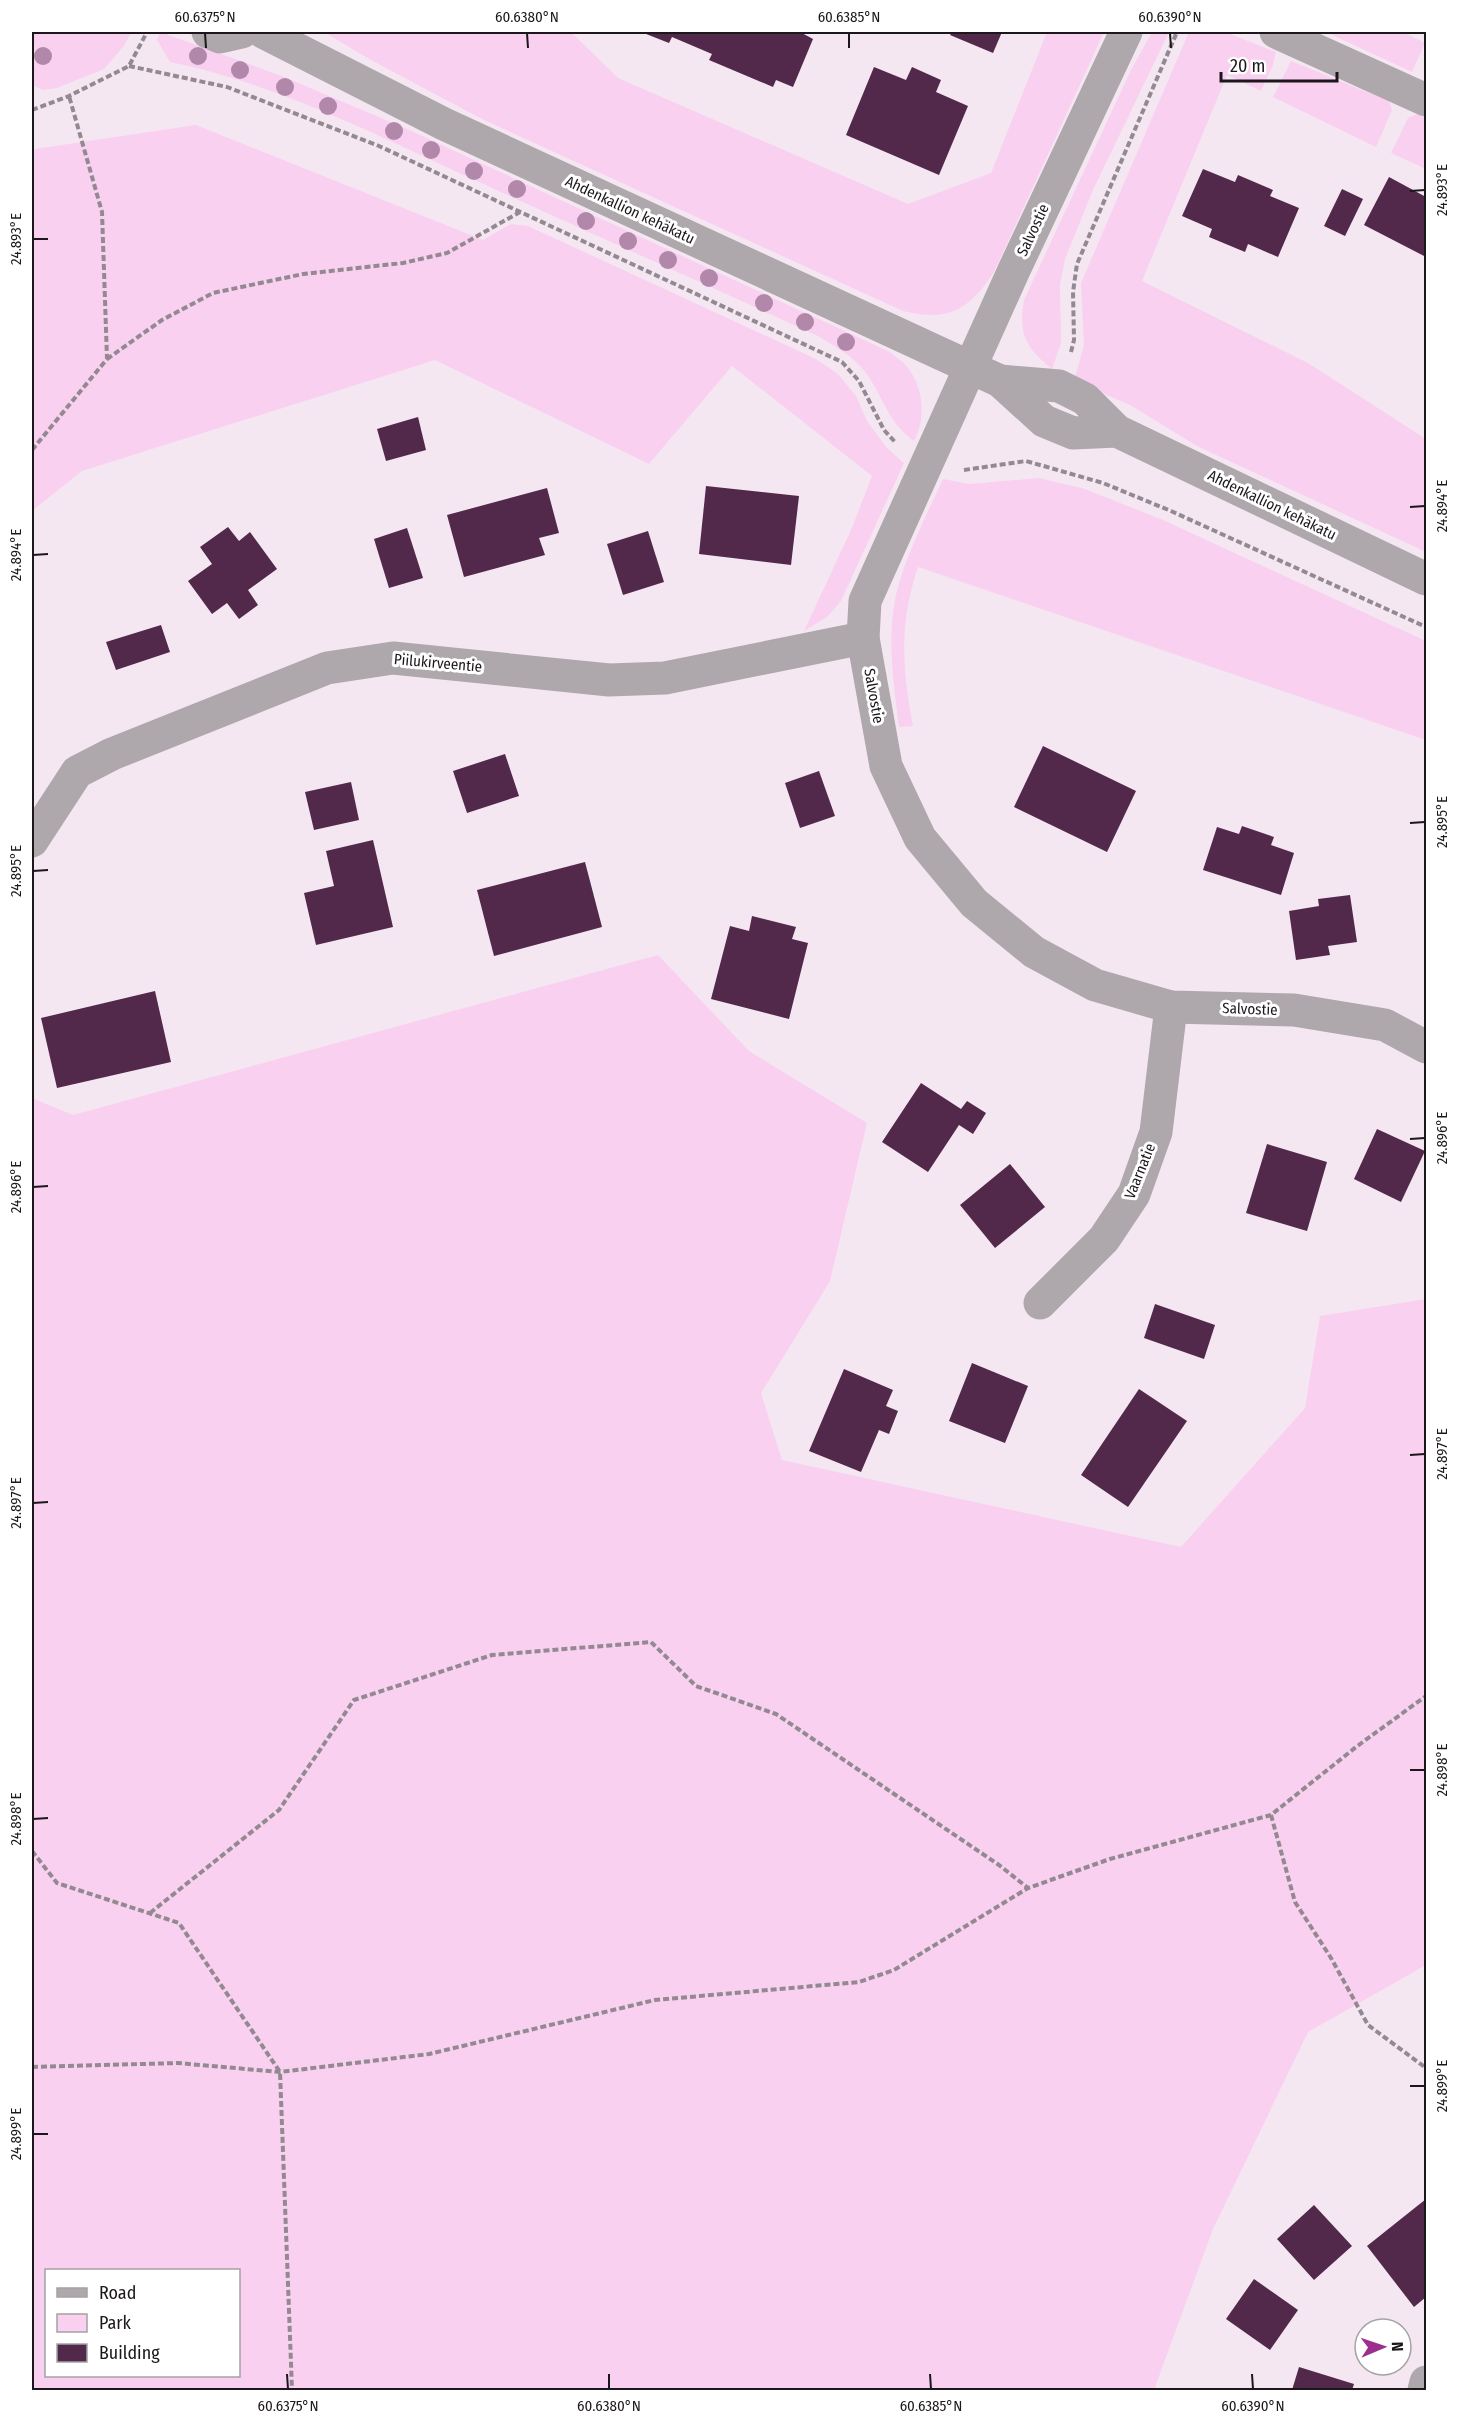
<svg xmlns="http://www.w3.org/2000/svg" width="1458" height="2422" viewBox="0 0 1458 2422" font-family="'Fira Sans Condensed',sans-serif">
<rect width="100%" height="100%" fill="#f5e7f2"/>
<g fill="#f9d0f0" fill-rule="evenodd">
<path d="M32 32H132L123 47 104 69 57 88 43 90 32 85Z"/>
<path d="M160 32 282 76 407 129 890 352C896 357 904 362 908 368 924 389 926 418 914 441 884 420 883 391 860 366 849 354 832 345 818 336 705 284 592 234 479 182 378 136 279 84 170 62L157 40Z"/>
<path d="M324 32H571L618 78 908 204 991 173 1047 32H1104L994 272C969 310 949 322 903 311L484 120 369 59Z"/>
<path d="M1152 32H1169L1093 190 1065 259 1060 285 1061 343 1052 369C1026 348 1018 334 1024 300L1131 70Z"/>
<path d="M1189 32H1225L1276 52 1273 65 1261 91 1227 75 1142 281 1308 363 1426 439V552L1197 446 1130 405 1074 381 1084 345 1081 283Z"/>
<path d="M1326 32H1403L1425 43 1412 72Z"/>
<path d="M1291 61 1389 101 1392 110 1376 147 1273 97Z"/>
<path d="M1417 114 1426 118V169L1391 153 1408 118Z"/>
<path d="M196 125 483 240 511 224 528 226 816 359 838 374 856 396 867 421 886 447 904 463 841 601 827 617 804 631 851 530 872 476 732 366 649 464 435 360 82 471 32 511V152L35 149Z"/>
<path d="M1039 478 1085 489 1163 520 1426 641V740L918 567C899 623 902 668 913 726L899 727C893 679 885 627 900 580 911 545 928 512 943 479L969 484Z"/>
<path d="M658 955 749 1051 867 1123 830 1281 761 1393 782 1460 1181 1547 1305 1408 1320 1316 1426 1299V1965L1308 2032 1213 2229 1154 2390H32V1098L73 1115ZM46 2270H238V2376H46Z"/>
</g>
<g fill="#52284b">
<path d="M641 32H800L813 39 793 87 776 80 773 87 709 60 712 54 672 37 669 43Z"/>
<path d="M952 32H1002L993 53 950 35Z"/>
<path d="M874 67 906 80 912 67 941 80 936 92 968 106 939 175 846 135Z"/>
<path d="M1203 169 1235 182 1238 175 1273 190 1270 196 1299 208 1278 257 1248 244 1245 252 1209 237 1212 229 1182 216Z"/>
<path d="M1389 177 1426 197V257L1364 225Z"/>
<path d="M1342 189 1363 199 1345 236 1324 226Z"/>
<path d="M418 417 426 450 386 461 377 429Z"/>
<path d="M706 486 799 496 791 565 699 554Z"/>
<path d="M547 488 559 533 539 538 545 555 464 577 447 515Z"/>
<path d="M228 527 239 541 250 532 277 569 248 590 258 605 239 619 227 603 212 614 188 581 212 564 200 547Z"/>
<path d="M407 528 423 578 389 588 374 539Z"/>
<path d="M648 531 664 582 623 595 607 544Z"/>
<path d="M161 625 170 652 116 670 106 642Z"/>
<path d="M1043 746 1136 791 1107 852 1014 807Z"/>
<path d="M505 754 519 796 467 813 453 771Z"/>
<path d="M819 771 835 816 800 828 785 783Z"/>
<path d="M351 782 359 820 314 830 305 792Z"/>
<path d="M1242 826 1274 837 1271 845 1294 853 1281 895 1203 870 1217 827 1239 834Z"/>
<path d="M373 840 393 927 316 945 304 893 334 886 326 851Z"/>
<path d="M585 862 602 927 494 956 477 890Z"/>
<path d="M1350 895 1357 942 1328 946 1330 955 1296 960 1289 911 1319 906 1318 899Z"/>
<path d="M752 916 796 927 792 939 808 943 789 1019 711 999 730 926 749 931Z"/>
<path d="M155 991 171 1062 57 1088 41 1018Z"/>
<path d="M921 1083 961 1109 967 1101 986 1113 973 1134 959 1125 928 1172 882 1142Z"/>
<path d="M1377 1129 1425 1151 1401 1202 1354 1179Z"/>
<path d="M1267 1144 1327 1162 1307 1231 1246 1213Z"/>
<path d="M1010 1164 1045 1207 995 1248 960 1205Z"/>
<path d="M1155 1304 1215 1325 1204 1359 1144 1338Z"/>
<path d="M972 1363 1028 1386 1005 1443 949 1421Z"/>
<path d="M844 1369 893 1390 886 1406 898 1411 889 1434 879 1430 861 1472 809 1451Z"/>
<path d="M1139 1389 1187 1421 1128 1507 1081 1475Z"/>
<path d="M1426 2199V2297L1414 2307 1367 2246Z"/>
<path d="M1314 2205 1352 2246 1314 2280 1277 2239Z"/>
<path d="M1254 2279 1298 2310 1270 2350 1226 2319Z"/>
<path d="M1299 2367 1354 2384 1352 2390H1292Z"/>
</g>
<g fill="none" stroke-linecap="round" stroke-linejoin="round">
<g stroke="#938991" stroke-width="4" stroke-dasharray="6 3" stroke-linecap="butt">
<path d="M129 66 227 87 379 146 842 362 859 381 884 430 896 443"/>
<path d="M32 110 69 96 129 66 147 32"/>
<path d="M1071 352 1074 340 1073 292 1077 264 1177 32"/>
<path d="M107 359 162 320 213 293 303 274 403 263 447 253 520 212"/>
<path d="M32 450 107 359 102 212 69 96"/>
<path d="M964 470 1026 461 1103 483 1171 511 1426 627"/>
<path d="M1271 1815 1295 1902 1331 1958 1368 2025 1426 2068"/>
<path d="M32 1851 57 1883 179 1923 280 2072 292 2390"/>
<path d="M150 1913 279 1810 354 1700 492 1655 651 1642 696 1686 776 1714 999 1865 1028 1888"/>
<path d="M32 2067 178 2063 280 2072 429 2054 655 2000 859 1982 894 1970 1028 1888 1110 1859 1271 1815 1356 1747 1426 1696"/>
</g>
<g stroke="#aea8ac" stroke-width="33">
<path d="M208 32 220 37 242 32"/>
<path d="M263 32 444 124 1000 381 1044 421 1073 433 1117 431"/>
<path d="M1126 32 1014 270 865 601 863 638 886 766 920 838 974 903 1034 952 1095 985 1171 1007 1294 1010 1385 1025 1426 1047"/>
<path d="M1276 32 1426 100"/>
<path d="M1000 381 1059 386 1085 399 1117 431 1426 579"/>
<path d="M32 841 77 772 112 754 327 668 393 658 609 680 665 678 863 638"/>
<path d="M1040 1303 1104 1239 1134 1194 1156 1132 1171 1007"/>
<path d="M1424 2390 1426 2382"/>
</g>
</g>
<g fill="#b188a9">
<circle cx="43" cy="56" r="9"/>
<circle cx="198" cy="56" r="9"/>
<circle cx="240" cy="70" r="9"/>
<circle cx="285" cy="87" r="9"/>
<circle cx="328" cy="106" r="9"/>
<circle cx="394" cy="131" r="9"/>
<circle cx="431" cy="150" r="9"/>
<circle cx="474" cy="171" r="9"/>
<circle cx="517" cy="189" r="9"/>
<circle cx="586" cy="221" r="9"/>
<circle cx="628" cy="241" r="9"/>
<circle cx="668" cy="260" r="9"/>
<circle cx="709" cy="278" r="9"/>
<circle cx="764" cy="303" r="9"/>
<circle cx="805" cy="322" r="9"/>
<circle cx="846" cy="342" r="9"/>
</g>
<path fill="none" stroke="#1c171b" stroke-width="2" d="M205 33 206 48M527 33 528 48M849 33V48M1170 33 1171 48M1410 191 1425 190M33 239H48M1410 507 1425 506M33 555 48 554M1410 823 1425 822M33 871 48 870M1410 1139 1425 1138M33 1187 48 1186M1410 1455 1425 1454M33 1503 48 1502M1410 1770H1425M33 1819 48 1818M1410 2086H1425M33 2134H48M287 2374 288 2389M609 2374V2389M930 2374 931 2389M1252 2374 1253 2389"/>
<g text-anchor="middle" dominant-baseline="central" stroke-width="6" stroke-linejoin="round" paint-order="stroke">
<g font-size="15" fill="#1c171b" stroke="#fff">
<text transform="translate(630 210) rotate(25)">Ahdenkallion kehäkatu</text>
<text transform="translate(1033 230) rotate(-65)">Salvostie</text>
<text transform="translate(1272 505) rotate(26)">Ahdenkallion kehäkatu</text>
<text transform="translate(438 663) rotate(5)">Piilukirveentie</text>
<text transform="translate(874 696) rotate(80)">Salvostie</text>
<text transform="translate(1250 1009) rotate(2)">Salvostie</text>
<text transform="translate(1140 1171) rotate(-68)">Vaarnatie</text>
</g>
</g>
<rect width="1458" height="2422" fill="none" stroke="#ffffff" stroke-width="66"/>
<rect x="45" y="2269" width="195" height="108" fill="#ffffff" stroke="#a4a2a4" stroke-width="1.5"/>
<rect x="57" y="2288" width="30" height="9" fill="#aea8ac" stroke="#a4a2a4" stroke-width="1.5"/>
<text x="99" y="2299" font-size="18" fill="#1c171b">Road</text>
<rect x="57" y="2314" width="30" height="18" fill="#f9d0f0" stroke="#a4a2a4" stroke-width="1.5"/>
<text x="99" y="2329" font-size="18" fill="#1c171b">Park</text>
<rect x="57" y="2344" width="30" height="18" fill="#52284b" stroke="#a4a2a4" stroke-width="1.5"/>
<text x="99" y="2359" font-size="18" fill="#1c171b">Building</text>
<g transform="translate(1383 2347) rotate(88)"><circle r="28" fill="#ffffff" stroke="#a4a2a4" stroke-width="1.5"/>
<path d="M0-4.5L10 22L0 15L-10 22Z" fill="#9c2e8d"/>
<text y="-9" font-size="16" font-weight="bold" text-anchor="middle" fill="#1c171b">N</text>
</g>
<path d="M1221 72v9h116v-9" fill="none" stroke="#1c171b" stroke-width="3"/>
<text x="1230" y="72" font-size="18" fill="#1c171b" stroke="#ffffff" stroke-width="4.5" paint-order="stroke">20 m</text>
<rect x="33" y="33" width="1392" height="2356" fill="none" stroke="#1c171b" stroke-width="2"/>
<g font-size="15" text-anchor="middle" fill="#1c171b">
<text x="205" y="22">60.6375°N</text>
<text x="527" y="22">60.6380°N</text>
<text x="849" y="22">60.6385°N</text>
<text x="1170" y="22">60.6390°N</text>
<text transform="translate(1442 190) rotate(-90)" y="5">24.893°E</text>
<text transform="translate(16 239) rotate(-90)" y="5">24.893°E</text>
<text transform="translate(1442 506) rotate(-90)" y="5">24.894°E</text>
<text transform="translate(16 555) rotate(-90)" y="5">24.894°E</text>
<text transform="translate(1442 822) rotate(-90)" y="5">24.895°E</text>
<text transform="translate(16 871) rotate(-90)" y="5">24.895°E</text>
<text transform="translate(1442 1138) rotate(-90)" y="5">24.896°E</text>
<text transform="translate(16 1187) rotate(-90)" y="5">24.896°E</text>
<text transform="translate(1442 1454) rotate(-90)" y="5">24.897°E</text>
<text transform="translate(16 1503) rotate(-90)" y="5">24.897°E</text>
<text transform="translate(1442 1770) rotate(-90)" y="5">24.898°E</text>
<text transform="translate(16 1819) rotate(-90)" y="5">24.898°E</text>
<text transform="translate(1442 2086) rotate(-90)" y="5">24.899°E</text>
<text transform="translate(16 2134) rotate(-90)" y="5">24.899°E</text>
<text x="288" y="2411">60.6375°N</text>
<text x="609" y="2411">60.6380°N</text>
<text x="931" y="2411">60.6385°N</text>
<text x="1253" y="2411">60.6390°N</text>
</g>
</svg>
